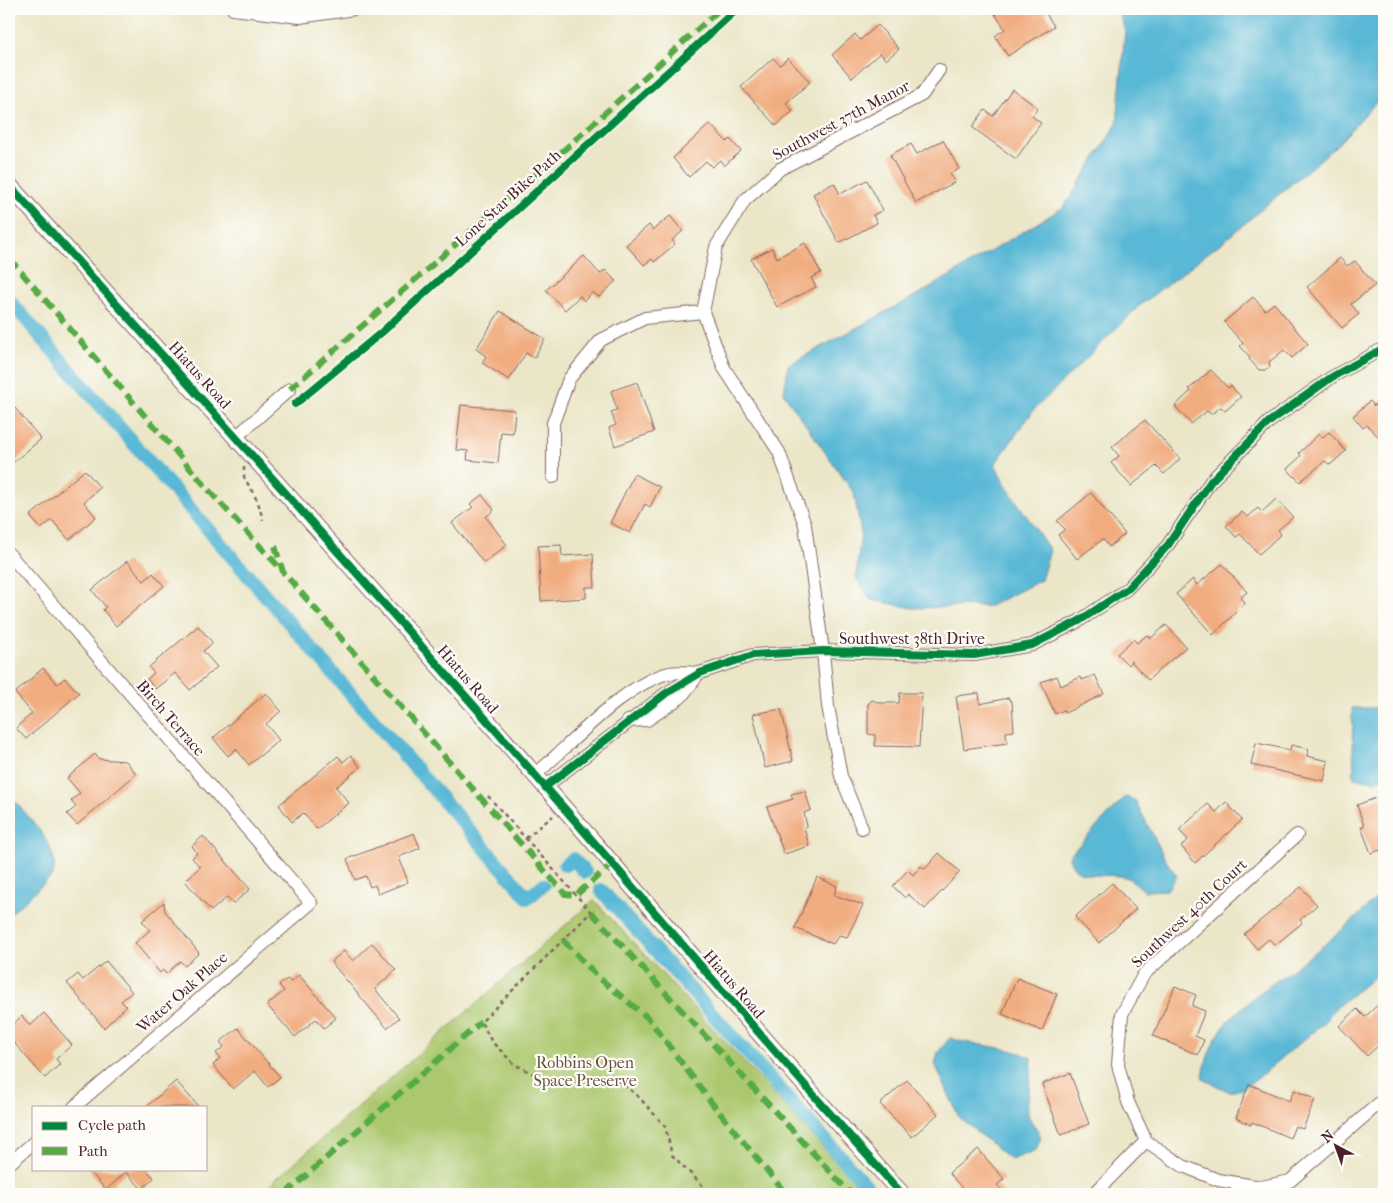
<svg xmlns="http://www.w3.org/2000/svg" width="1393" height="1203" viewBox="0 0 1393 1203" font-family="'IM FELL French Canon',serif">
<rect width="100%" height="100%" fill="#fdfcf7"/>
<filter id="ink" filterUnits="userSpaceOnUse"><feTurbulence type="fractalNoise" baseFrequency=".02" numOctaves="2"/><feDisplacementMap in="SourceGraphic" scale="10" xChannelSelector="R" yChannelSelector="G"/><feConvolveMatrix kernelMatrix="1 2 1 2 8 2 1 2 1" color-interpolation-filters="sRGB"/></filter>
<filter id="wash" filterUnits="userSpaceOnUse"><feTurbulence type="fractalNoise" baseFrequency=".0096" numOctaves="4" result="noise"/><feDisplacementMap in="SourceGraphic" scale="20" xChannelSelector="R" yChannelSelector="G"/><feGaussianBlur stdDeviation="1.12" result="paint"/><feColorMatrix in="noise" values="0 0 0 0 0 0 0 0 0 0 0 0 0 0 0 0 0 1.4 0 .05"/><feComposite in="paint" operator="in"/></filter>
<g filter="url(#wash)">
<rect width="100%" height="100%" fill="#ebe6c8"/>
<path fill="#acc86e" stroke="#7b744c" d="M594 900 866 1194H259Z"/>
<g fill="#58b8d6" stroke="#516c80">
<path d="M1117 9H1384V94L1335 147 1230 236 1139 306 1033 411 995 464 1006 486 1050 550 1041 580 990 606 913 608 871 600 856 578 861 533 854 493 784 394 788 365 928 289 1064 207 1117 124 1125 30Z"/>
<path d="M1352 708H1384V777L1375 781 1354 778Z"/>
<path d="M9 795C26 814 64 850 52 876L9 915Z"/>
<path d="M1125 797 1135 800 1166 861 1177 876 1167 890 1144 891C1138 885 1133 880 1125 877 1105 872 1073 883 1069 856Z"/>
<path d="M1384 890V969L1334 1009 1325 1022 1257 1079 1242 1089 1230 1092 1203 1079C1204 1059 1217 1031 1232 1017 1247 1002 1264 989 1282 977 1318 951 1354 922 1384 890Z"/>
<path d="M950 1038C977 1047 1007 1045 1032 1058 1032 1070 1025 1109 1029 1117 1033 1125 1038 1129 1041 1137L1036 1150 1011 1160 959 1117 935 1064 938 1052Z"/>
</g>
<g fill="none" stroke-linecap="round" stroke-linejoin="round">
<g stroke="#58b8d6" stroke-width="14">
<path d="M9 300 528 898 543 885"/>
<path d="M565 865 573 859 585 872"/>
<path d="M601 890 874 1194"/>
</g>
</g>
<g id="blocks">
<g fill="#f1ac7f">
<path d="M992 9H1043L1054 26 1008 56 995 36 1005 29Z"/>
<path d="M878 25 899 49 886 60 880 53 852 78 832 55 855 34 860 40Z"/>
<path d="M773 58 780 65 788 58 810 82 786 103 793 111 776 126 741 87Z"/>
<path d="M1012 89 1038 108 1032 116 1041 123 1016 159 972 127 985 110 993 116Z"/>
<path d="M710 124 727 142 730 139 741 151 724 166 720 160 712 167 706 161 689 177 673 158Z"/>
<path d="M943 140 959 169 950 174 955 182 916 203 890 155 911 144 917 154Z"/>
<path d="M867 180 883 210 873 215 877 223 839 243 813 194 834 183 840 194Z"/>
<path d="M670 216 683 231 672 240 675 244 654 262 652 259 644 265 626 245 649 225 653 230Z"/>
<path d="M805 243 821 273 811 278 816 287 777 307 751 259 772 248 777 258Z"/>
<path d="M584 256 600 274 605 270 616 281 599 297 593 292 584 301 580 296 565 310 546 290Z"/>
<path d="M1340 258 1347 266 1355 261 1375 285 1351 304 1359 314 1342 328 1307 287Z"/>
<path d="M1253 297 1265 310 1274 303 1308 344 1292 358 1284 350 1269 362 1270 367 1265 370H1259L1249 359 1250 357 1240 346 1243 343 1224 322Z"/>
<path d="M500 311 545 339 534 358 526 353 509 380 482 363 486 356 476 349Z"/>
<path d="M1211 370 1228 388 1231 386 1241 397 1225 411 1221 407 1211 414 1207 411 1191 424 1175 406 1191 391 1189 389Z"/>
<path d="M637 382 654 432 615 446 609 428 616 425 611 412 617 410 611 391Z"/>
<path d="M1384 397V443L1367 425 1363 428 1353 416 1370 401 1374 406Z"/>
<path d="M9 401 41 439 9 466Z"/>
<path d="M461 405 515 410 513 433 501 432 498 463 467 460 468 451 456 450Z"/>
<path d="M1145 420 1180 459 1164 474 1156 466 1131 486 1111 463 1119 456 1112 447Z"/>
<path d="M1329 432 1346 451 1330 465 1325 461 1300 482 1287 469 1301 456 1299 453 1319 434 1323 437Z"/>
<path d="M85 470 100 488 84 502 96 517 69 540 52 520 41 529 30 516Z"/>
<path d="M634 474 660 487 650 507 645 504 630 533 610 523Z"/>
<path d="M1091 493 1125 534 1109 547 1103 539 1077 559 1058 535 1065 529 1057 521Z"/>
<path d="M482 495 494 510 486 517 507 545 484 563 452 523 473 507 470 504Z"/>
<path d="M1276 499 1293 517 1278 530 1281 534 1259 554 1240 534 1236 537 1226 526 1242 512 1248 517 1258 508 1262 512Z"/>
<path d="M561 545 562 556 593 554 595 587H586V598L541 601 538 546Z"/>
<path d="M127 561 144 581 153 573 164 586 116 626 103 610 106 607 92 590Z"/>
<path d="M1222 564 1247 592 1240 598 1245 603 1213 635 1176 594 1193 579 1197 585Z"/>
<path d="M1166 625 1186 647 1148 680 1131 661 1128 665 1117 654 1133 639 1137 643 1147 635 1151 638Z"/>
<path d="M198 626 213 643 203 651 217 667 190 690 175 673 155 689 147 679 154 673 149 667Z"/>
<path d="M43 668 57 684 65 678 79 693 26 739 16 728 32 713 15 693Z"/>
<path d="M1095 675 1104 694 1065 713 1064 710 1055 714 1041 682 1057 676 1061 686 1080 677 1082 680Z"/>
<path d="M266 693 281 711 266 724 279 740 249 765 236 749 228 756 213 738Z"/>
<path d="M900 693H922L919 747 875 746V735L868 734V704L872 700 880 703H899Z"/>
<path d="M979 693 980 704 1008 698 1012 702 1014 731 1006 732 1007 743 964 749 956 696Z"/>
<path d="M781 709 793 761 765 768 753 714Z"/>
<path d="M1256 743 1290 750 1291 745 1309 749 1307 756 1328 761 1324 781 1251 765Z"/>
<path d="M95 754 99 759 126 761 136 774 77 825 67 814 76 807 71 801 80 793 67 778Z"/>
<path d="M351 755 360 767 336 787 349 803 317 829 303 813 292 822 279 805 338 756 343 762Z"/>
<path d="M805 791 811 810 804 813 807 826 804 827 809 846 784 854 767 807 793 799 791 794Z"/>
<path d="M1384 795V836L1381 838 1384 849 1371 853 1361 827 1364 826 1357 805Z"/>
<path d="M1226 802 1242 820 1195 863 1181 846 1188 840 1179 830 1208 804 1216 812Z"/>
<path d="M414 833 420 848 399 857 408 882 378 894 375 885 370 887 366 876 355 880 347 859Z"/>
<path d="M203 836 250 889 233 904 227 897 211 911 185 881 200 867 192 858 197 853 192 846Z"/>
<path d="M939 853 960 872 925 909 908 894 905 898 893 886 908 870 913 875 921 866 925 869Z"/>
<path d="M817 877 837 886 834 895 863 905 847 937 839 935 833 944 795 928Z"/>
<path d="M1112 883 1136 909 1099 943 1075 917Z"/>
<path d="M1301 887 1317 905 1300 920 1302 923 1275 945 1269 939 1257 949 1244 934Z"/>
<path d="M164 902 165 911 199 953 185 966 180 961 166 974 163 970 160 973 135 943 150 930 142 921Z"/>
<path d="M372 943 396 970 375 989 399 1018 387 1028 331 962 344 951 353 961Z"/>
<path d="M106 961 132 992 121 1001 126 1006 104 1028 67 983 78 974 83 980Z"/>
<path d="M299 975 336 1018 324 1028 316 1019 295 1037 267 1005 284 991 279 985 287 979 291 982Z"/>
<path d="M1017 978 1057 994 1042 1031 1002 1014Z"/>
<path d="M1175 986 1196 995 1192 1006 1205 1011 1195 1036 1204 1040 1198 1055 1153 1036Z"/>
<path d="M1384 999V1040L1367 1056 1339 1026 1357 1009 1365 1017Z"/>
<path d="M44 1013 72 1045 56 1059 60 1064 45 1078 9 1037V1028L22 1016 30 1026Z"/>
<path d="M238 1028 280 1077 268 1087 255 1071 233 1089 213 1065 220 1058 216 1053 224 1047 220 1042Z"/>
<path d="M1070 1073 1089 1124 1061 1135 1042 1084Z"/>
<path d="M907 1080 938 1114 912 1137 880 1104Z"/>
<path d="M176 1081 199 1107H146Z"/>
<path d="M1249 1084 1289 1101 1294 1090 1315 1099 1303 1129 1295 1126 1290 1138 1252 1122 1251 1125 1236 1118Z"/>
<path d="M978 1149 1004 1179 997 1185 1005 1194H967L949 1173Z"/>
<path d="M88 1169H146L154 1178 142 1189 126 1172 106 1190Z"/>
</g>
</g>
</g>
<g filter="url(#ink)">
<use href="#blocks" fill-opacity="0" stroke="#826562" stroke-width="1"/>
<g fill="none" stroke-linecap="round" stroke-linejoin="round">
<defs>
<g id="minor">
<path d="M233 9 300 17 354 9"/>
<path d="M703 312 724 368 779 452 805 525 823 651 828 706 841 776 862 828"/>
<path d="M703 312 716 247 745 200 780 169 922 95 939 70"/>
<path d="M237 436 290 389"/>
<path d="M553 477V423L569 379 601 340 645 318 703 312"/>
<path d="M9 554 311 903 74 1107"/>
<path d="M628 721 647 720 681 697 695 679"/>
<path d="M535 775C571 744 624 684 669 673 679 671 690 673 700 673"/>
<path d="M545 787 665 694 700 673 753 655 823 651 974 655 1032 645 1079 621 1127 589 1168 545 1211 481 1269 422 1332 377 1384 348"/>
<path d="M1146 1141 1128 1102 1118 1065 1122 1014 1144 974 1297 835"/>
<path d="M1146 1141 1183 1166 1218 1180 1261 1187 1290 1181 1384 1099"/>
<path d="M9 1164 34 1142"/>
<path d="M1094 1194 1146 1141"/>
</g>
<path id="tertiary" d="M9 185C195 391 380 598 563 807 676 936 786 1067 902 1194"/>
</defs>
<use href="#minor" stroke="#826562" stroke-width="14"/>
<use href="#tertiary" stroke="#826562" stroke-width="18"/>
<g stroke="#826562" stroke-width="2.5" stroke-dasharray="4 4" stroke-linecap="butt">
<path d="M244 467V477L258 502 263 520"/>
<path d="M488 796 591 912 481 1022 492 1042 514 1064 543 1079 613 1078 635 1093 665 1126 672 1155 711 1194"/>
<path d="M526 838 553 816"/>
</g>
<use href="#minor" stroke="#fff" stroke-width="12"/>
<use href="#tertiary" stroke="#fff" stroke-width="16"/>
<g stroke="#57aa44" stroke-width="6" stroke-dasharray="12 6" stroke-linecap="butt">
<path d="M9 258 213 495 280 568"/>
<path d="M290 389 565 149 720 9"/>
<path d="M275 546 283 572 565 894 576 895 612 864"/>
<path d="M591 912 851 1194"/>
<path d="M563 940 599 978 648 1018 711 1102 786 1194"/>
<path d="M285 1194 481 1022"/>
</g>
<defs>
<g id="cycleway">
<path d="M9 185C195 391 380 598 563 807 676 936 786 1067 902 1194"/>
<path d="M295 404 382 332 737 9"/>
<path d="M545 787 665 694 700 673 753 655 823 651 974 655 1032 645 1079 621 1127 589 1168 545 1211 481 1269 422 1332 377 1384 348"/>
</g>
</defs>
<use href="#cycleway" stroke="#fdfcf7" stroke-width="11"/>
<use href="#cycleway" stroke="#00873e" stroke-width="8"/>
</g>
</g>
<g text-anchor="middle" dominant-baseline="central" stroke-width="4.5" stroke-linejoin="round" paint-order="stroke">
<g font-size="16" fill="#4a1f2b" stroke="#fdfcf7">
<text transform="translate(841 120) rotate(-28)">Southwest 37th Manor</text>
<text transform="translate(508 198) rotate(-42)">Lone Star Bike Path</text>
<text transform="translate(200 375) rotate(48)">Hiatus Road</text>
<text x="912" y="638">Southwest 38th Drive</text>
<text transform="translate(468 679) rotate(49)">Hiatus Road</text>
<text transform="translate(171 718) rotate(49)">Birch Terrace</text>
<text transform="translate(1189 913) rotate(-43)">Southwest 40th Court</text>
<text transform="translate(734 984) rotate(49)">Hiatus Road</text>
<text transform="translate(182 992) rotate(-41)">Water Oak Place</text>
</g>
<g font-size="16" fill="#67523f" stroke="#fdfcf7">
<text x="585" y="1062">Robbins Open<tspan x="585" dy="18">Space Preserve</tspan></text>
</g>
</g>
<rect width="1393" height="1203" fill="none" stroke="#fdfcf7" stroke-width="30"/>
<rect x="32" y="1106" width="175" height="65" fill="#fdfcf7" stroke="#b5a4a5"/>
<rect x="42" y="1122" width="25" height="8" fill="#00873e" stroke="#b5a4a5"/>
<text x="78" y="1130" font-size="15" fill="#4a1f2b">Cycle path</text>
<rect x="42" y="1147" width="25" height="8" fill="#57aa44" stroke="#b5a4a5"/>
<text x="78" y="1156" font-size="15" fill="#4a1f2b">Path</text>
<g transform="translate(1336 1146) rotate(319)" stroke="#fdfcf7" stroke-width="4" paint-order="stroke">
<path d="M0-4L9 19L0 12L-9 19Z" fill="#4a1f2b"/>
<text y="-8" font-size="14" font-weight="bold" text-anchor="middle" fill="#4a1f2b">N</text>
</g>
</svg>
